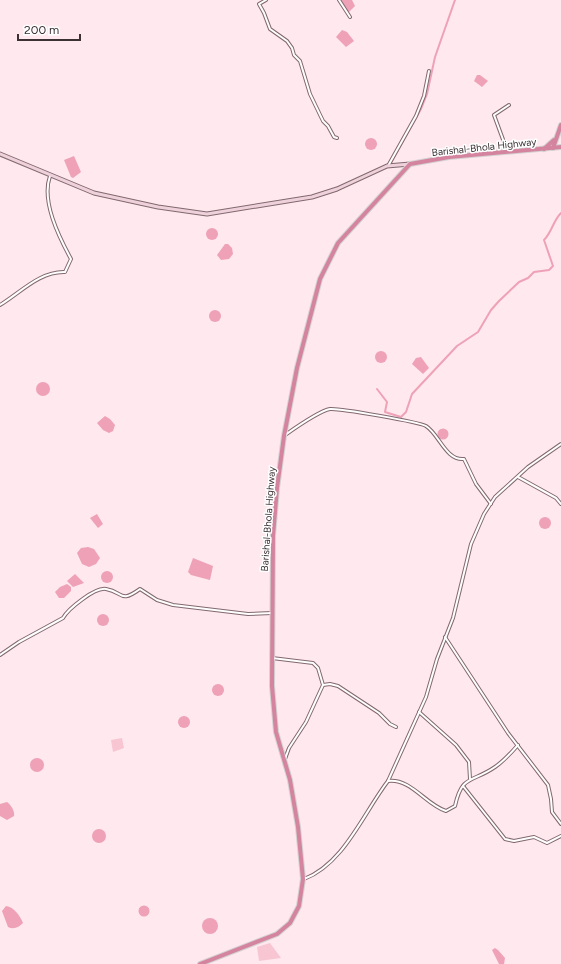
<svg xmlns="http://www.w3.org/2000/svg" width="561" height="964" viewBox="0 0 561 964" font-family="Figtree,sans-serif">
<rect width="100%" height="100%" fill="#ffe8ee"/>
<g fill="#f8c5d3">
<path d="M122 738 124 748 113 752 111 740Z"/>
<path d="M270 943 281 958 259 961 257 947Z"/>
</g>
<g fill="#eea1b7">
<path d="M341 0H352L355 6 348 13Z"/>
<path d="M342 30 347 32 354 41 346 47 336 37Z"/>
<path d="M477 75H480L488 81 482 87 474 81Z"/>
<circle cx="371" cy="144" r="6"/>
<path d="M74 156 81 172 73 178 71 177 64 160Z"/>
<circle cx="212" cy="234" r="6"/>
<path d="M225 244H228L232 248 233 254 229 259 221 260 217 255Z"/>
<circle cx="215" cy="316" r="6"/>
<circle cx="381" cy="357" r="6"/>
<path d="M421 357 429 368 423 374 412 364 416 358Z"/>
<circle cx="43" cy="389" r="7"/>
<path d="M105 416 110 419 115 425 113 431 109 433 103 430 97 423Z"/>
<circle cx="443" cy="434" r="5.5"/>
<path d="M97 514 103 524 98 528 90 518Z"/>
<circle cx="545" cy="523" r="6"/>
<path d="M88 547 94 549 100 558 96 564 89 567 82 564 77 553 81 548Z"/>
<path d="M193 558 213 566 210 580 191 575 188 572Z"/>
<circle cx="107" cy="577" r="6"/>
<path d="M75 574 84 583 73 587 67 581Z"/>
<path d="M67 584 71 587V591L64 598H59L55 592 60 587Z"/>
<circle cx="103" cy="620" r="6"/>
<circle cx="218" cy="690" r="6"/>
<circle cx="184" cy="722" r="6"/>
<circle cx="37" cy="765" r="7"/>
<path d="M7 802C11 805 15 811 14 816L7 820 0 816V804Z"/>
<circle cx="99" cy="836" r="7"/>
<circle cx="144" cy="911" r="5.5"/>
<path d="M6 906C14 907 20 916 23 923 19 927 14 930 8 927L2 911Z"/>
<circle cx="210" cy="926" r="8"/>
<path d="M495 948 498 950 505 958 504 964H499L492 950Z"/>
</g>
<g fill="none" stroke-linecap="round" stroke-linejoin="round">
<g stroke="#eea1b7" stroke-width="2">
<path d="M391 163 421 109 427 94 435 57 455 0"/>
<path d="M377 389 387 402 385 412 401 417 406 412 412 394 457 346 478 332 491 310 499 301 519 282 528 278 534 272 549 270 553 266 544 240C552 232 553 221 561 213"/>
</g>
<defs>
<g id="minor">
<path d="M266 0 259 4 264 13 270 29 287 41 292 48 294 55 300 61 310 94 323 121 328 126 334 137 337 138"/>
<path d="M339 0 350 17"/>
<path d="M505 151V145L494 115 509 105"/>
<path d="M388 166 416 116 424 96 429 71"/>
<path d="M0 305C20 293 40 271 65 272L71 259C59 237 41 201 50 176"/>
<path d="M285 435C295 428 319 411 330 409 339 408 419 422 426 426 439 434 446 461 464 459L476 484 491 504"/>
<path d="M518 477 556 498 561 504"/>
<path d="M445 637 508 733 548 785 551 799 552 812 561 824"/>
<path d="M0 655 19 642 63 618C68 609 95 587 106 589 124 592 119 604 140 589L157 600 173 605 248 614 272 613"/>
<path d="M272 658 313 663 318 668 323 685"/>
<path d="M419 712 456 745 469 762 470 779"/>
<path d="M285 759 289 748 306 722 323 685 330 684 338 686 379 713 390 724 396 727"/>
<path d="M388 781 426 697 437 659 453 618 471 544 484 514 495 497 528 467 561 444"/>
<path d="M463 786 505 839 514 841 534 837 547 843 561 836"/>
<path d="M304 879C344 864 364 812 388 781 411 778 426 805 446 811L455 806C462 774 472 783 495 767 504 761 511 753 518 745"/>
</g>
<path id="secondary" d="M0 154 94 193 158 207 207 214 312 197 337 189 387 166 410 164"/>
<g id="trunk">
<path d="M553 148 561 125"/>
<path d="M544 149 554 140"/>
<path d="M200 964 277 934 290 923 299 906 303 879 298 827 290 780 276 732 272 686 273 536 277 488 284 436 297 368 320 279 338 243 410 164 449 157 561 147"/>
</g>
</defs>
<use href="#minor" stroke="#81696f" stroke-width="4"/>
<use href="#secondary" stroke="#81696f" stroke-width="5"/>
<use href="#trunk" stroke="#d4d2d2" stroke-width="6"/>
<use href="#minor" stroke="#fff" stroke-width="2"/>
<use href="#secondary" stroke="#efd1db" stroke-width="3"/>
<use href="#trunk" stroke="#d4849f" stroke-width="4"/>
</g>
<g text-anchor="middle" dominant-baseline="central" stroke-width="3" stroke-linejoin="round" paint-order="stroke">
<g font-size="10" fill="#3b3134" stroke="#fff">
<text transform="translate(484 147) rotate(-6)">Barishal-Bhola Highway</text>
<text transform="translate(268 519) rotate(-86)">Barishal-Bhola Highway</text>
</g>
</g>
<path d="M18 34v6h62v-6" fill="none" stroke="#3b3134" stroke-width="2"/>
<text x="24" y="34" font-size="12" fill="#3b3134" stroke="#ffffff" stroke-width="3" paint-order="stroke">200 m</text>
</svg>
